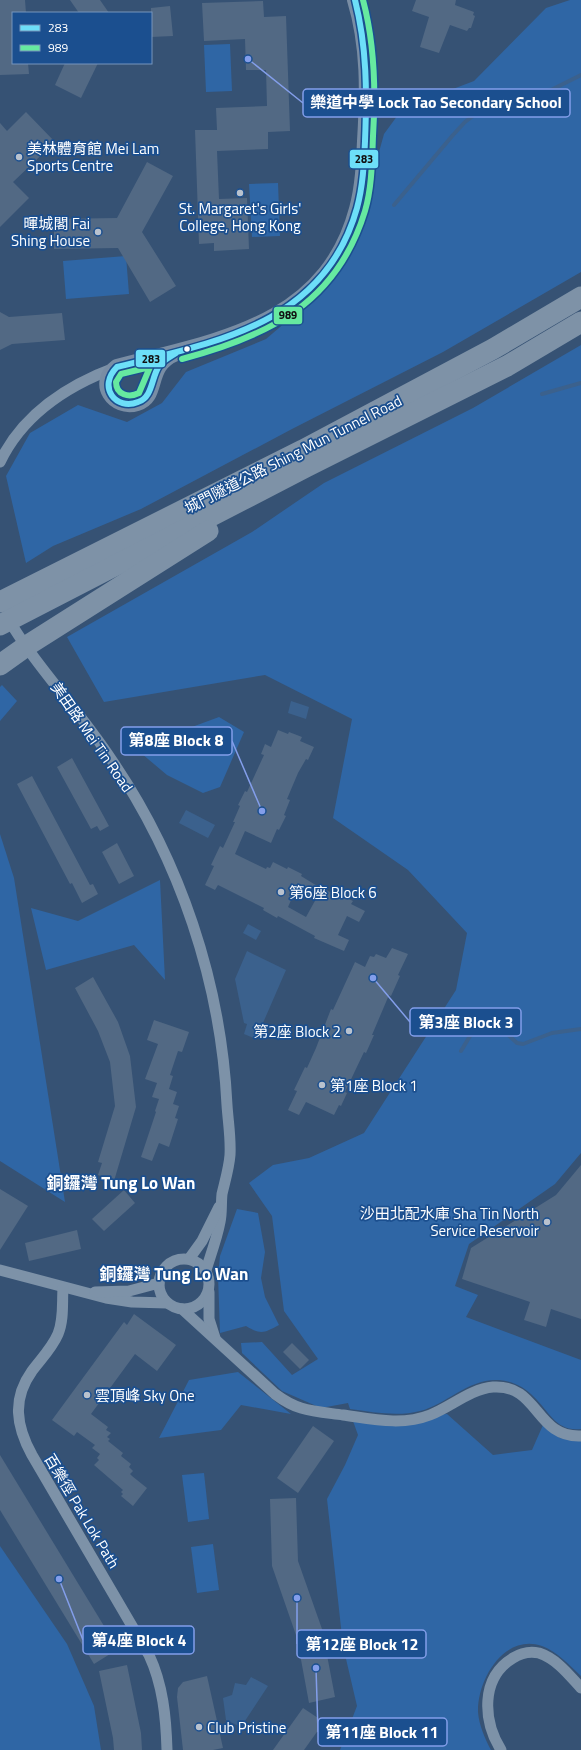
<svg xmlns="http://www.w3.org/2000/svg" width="581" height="1750" viewBox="0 0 581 1750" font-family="'Titillium Web','Noto Sans TC',sans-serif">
<rect width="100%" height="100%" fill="#365274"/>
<g fill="#2f66a5">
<path d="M570 0H581V272L443 352 292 429 141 509 53 546 26 563 6 476 30 433 78 405 127 422 162 403 186 372 266 339 293 316 333 279 361 217 384 134 403 108 474 81 546 8Z"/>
<path d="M230 44 232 91 206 92 204 45Z"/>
<path d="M278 183 280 236 252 237 249 184Z"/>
<path d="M126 256 129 294 66 299 63 261Z"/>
<path d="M581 345V1153L555 1184 469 1244 455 1286 478 1295 466 1317 581 1360V1429C556 1432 549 1411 534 1397 525 1387 512 1381 499 1380 469 1378 447 1404 420 1411 397 1417 373 1412 350 1409L348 1403 321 1408 282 1391 242 1353 241 1343 262 1342 292 1375 318 1359 284 1311 272 1216 249 1183 273 1165 309 1158 364 1133 456 990 467 933 408 870 333 818 352 719 265 675 104 702 67 637 252 532 324 483 473 408Z"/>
<path d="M2 685 17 701 0 721V687Z"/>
<path d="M219 717 244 732 220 787 203 793 167 775 135 748Z"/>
<path d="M0 834 14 878 65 1202 0 1161Z"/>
<path d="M160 880 165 980 134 945 46 970 31 908 78 921Z"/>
<path d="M237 1209 258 1213 265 1252 261 1278 265 1297 279 1325C264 1333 261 1335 246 1326L220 1333 218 1275 220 1256Z"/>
<path d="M238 1372 291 1414 241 1405 221 1430 159 1438 189 1380Z"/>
<path d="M447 1414 493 1455 532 1450 543 1425 560 1438 581 1440V1676C569 1665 558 1652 542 1646 504 1633 477 1680 478 1712 479 1725 485 1739 491 1750H340L357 1706 343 1646 327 1499 345 1465 358 1435 353 1421Z"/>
<path d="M204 1473 209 1519 188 1522 182 1475Z"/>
<path d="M213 1544 219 1590 197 1593 191 1547Z"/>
<path d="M0 1546 67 1644 94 1706 101 1750H0Z"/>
</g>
<g fill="#3b618d">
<path d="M291 701 309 707 306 719 288 713Z"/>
<path d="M186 810 215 825 208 838 179 823Z"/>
<path d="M248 924 261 931 256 940 243 933Z"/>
<path d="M247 951 286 970 256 1039 244 1034 247 1024 244 1023 235 979Z"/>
<path d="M251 1677 268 1686 241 1727 226 1720 223 1698 232 1695 235 1683 246 1685Z"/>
</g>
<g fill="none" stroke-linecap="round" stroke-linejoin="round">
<g stroke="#3b618d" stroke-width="4">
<path d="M394 205 453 135 465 122 478 112 509 100 551 90 581 75"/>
<path d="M542 394 581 383"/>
<path d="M461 1051 476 1026 485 1022 495 1023 517 1043 523 1044 552 1033 581 1029"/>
</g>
</g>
<g fill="#526984" fill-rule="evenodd">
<path d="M0 0H25L26 13H13V63H28L29 74 0 75Z"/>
<path d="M70 0H100L109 13H79Z"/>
<path d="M416 0H456L455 5 474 12 473 15 475 16 471 28H469L467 31 450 25 439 53 420 47 429 17 412 11Z"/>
<path d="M263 1 264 17 286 16 290 131 268 132V149L217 151 219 199 247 198 249 249 214 251V243L199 244 195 130H217L216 108 267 106 266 70H246L245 39 204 41 202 3Z"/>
<path d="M170 6 173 36 151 37V8Z"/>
<path d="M65 63H98L81 98 55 85Z"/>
<path d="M26 112 55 142 13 182 29 198 0 227V123L7 131Z"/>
<path d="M147 162 173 176 142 232 176 286 150 302 118 248 54 249V219L117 218Z"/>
<path d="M0 312 9 317 62 313 65 340 12 344 0 350Z"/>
<path d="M278 730 288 734 289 732 302 737 300 741 314 747 308 760 306 759 298 773 287 799 290 800 284 815 286 816 279 830 277 829 271 843 245 831 235 854 266 869 267 867 270 868 273 862 287 869 288 867 302 874 301 876 314 884 338 896 339 894 353 901 351 904 365 911 359 922 347 916 338 935 349 940 344 951 314 938 315 936 278 916 277 918 263 910 264 908 218 885 215 890 205 885 214 866 211 865 220 846 223 848 235 822H233L240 806 238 805 245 791 247 792 264 755 261 754 265 744 271 747ZM296 889 316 899 306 917 288 907Z"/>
<path d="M72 758 109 826 100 831 97 826 91 829 57 767Z"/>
<path d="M32 776 90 885 93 884 98 894 82 903 72 883 70 884 17 784Z"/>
<path d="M117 843 134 876 119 884 102 852Z"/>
<path d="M392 948 408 954 398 975 400 976 391 996 389 995 372 1035H374L366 1053 364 1052 345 1092 347 1093 341 1106 339 1105 334 1115 306 1102 299 1115 288 1110 297 1091 294 1090 305 1067 307 1068 316 1048 331 1009 333 1010 355 962 365 967 370 956 374 957 376 954 386 958Z"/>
<path d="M93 977 118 1022 130 1056 136 1107 114 1181 98 1175 102 1163 98 1162 115 1106 110 1062 98 1031 75 988Z"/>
<path d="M154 1020 189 1032 182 1052 178 1051 170 1075 173 1076 169 1089 177 1092 173 1104 179 1106 175 1118 178 1119 169 1147 159 1143 152 1161 141 1157 156 1112 155 1111 159 1099 152 1097 157 1083 145 1079 158 1044 147 1040Z"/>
<path d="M581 1165V1319L551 1309 546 1327 524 1320 530 1302 462 1279 471 1248 556 1195Z"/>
<path d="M0 1189 28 1206 0 1250Z"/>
<path d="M124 1190 135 1203 104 1231 92 1219Z"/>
<path d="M77 1230 81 1249 29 1261 25 1243Z"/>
<path d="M134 1314 176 1345 157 1371 135 1354 91 1414 108 1427 106 1430 111 1433 107 1437 110 1439 108 1441 123 1453 121 1456 131 1464 129 1467 133 1471 130 1474 132 1476 147 1488 133 1506 121 1496 123 1494 121 1492 123 1490 94 1465 99 1460 97 1458 100 1454 92 1448 95 1445 77 1432 74 1436 52 1420 124 1322 127 1325Z"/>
<path d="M292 1343 309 1360 300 1369 283 1352Z"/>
<path d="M313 1426 334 1441 298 1493 277 1478Z"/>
<path d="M0 1455 118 1649 94 1664 0 1510Z"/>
<path d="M296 1498 298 1561 322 1629 335 1697 309 1703 297 1638 272 1566 270 1499Z"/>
<path d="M127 1665 141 1733 142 1750H114L113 1738 99 1671Z"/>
<path d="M207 1676 223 1748 213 1750H183L177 1697 178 1688 183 1682Z"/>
<path d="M303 1708 324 1722 304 1750H273Z"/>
</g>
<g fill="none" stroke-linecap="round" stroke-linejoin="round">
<g stroke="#7d92a8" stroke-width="11">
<path d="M0 462C23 414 68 385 117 367"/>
<path d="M7 617C37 668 79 710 111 759 180 860 221 982 227 1105 228 1121 231 1138 230 1155 229 1168 225 1181 222 1194 221 1203 222 1213 220 1222 217 1238 211 1254 206 1270"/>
<circle cx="184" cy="1284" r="25"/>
<path d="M189 1259 202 1241 219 1207"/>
<path d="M0 1270 106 1298 132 1302 167 1303"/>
<path d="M63 1288C62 1303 64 1320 58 1334 52 1348 41 1359 32 1371 12 1399 16 1426 32 1455L149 1655C163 1685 166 1717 167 1750"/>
<path d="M95 1292 129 1291 159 1283"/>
<path d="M209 1292V1319L215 1338"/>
<path d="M182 1309 275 1394C283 1400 291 1405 301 1408 314 1412 329 1413 343 1415 372 1419 402 1426 430 1415 451 1407 470 1389 493 1387 539 1384 535 1438 581 1436"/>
<path d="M501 1750C483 1721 480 1678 513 1658 521 1653 530 1651 539 1653 557 1659 569 1675 581 1688"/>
</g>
<path stroke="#798da4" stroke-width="16" d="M176 353C144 366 160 396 137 403 114 410 95 383 117 367 216 341 326 326 357 209 363 187 364 164 365 141 368 93 369 46 355 0"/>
<g stroke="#7e92a7" stroke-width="21">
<path d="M0 602 303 450 493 349 581 297"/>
<path d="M0 625 306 467 507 366 581 322"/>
<path d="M0 665 28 645 208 531"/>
</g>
<defs>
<path id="bus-1" d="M176 353C170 357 163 360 159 366 151 378 153 397 138 402 116 411 97 387 117 367 218 342 325 323 357 208 363 186 364 163 365 141 367 93 367 47 355 0"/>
<g id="bus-2">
<path d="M182 359C269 336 337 303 365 211 372 187 372 161 373 136 376 90 375 45 363 0"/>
<path d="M150 367 139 393C129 398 116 395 116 382L121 374Z"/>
</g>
</defs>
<use href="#bus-1" stroke="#1b4f8f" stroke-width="9"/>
<use href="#bus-2" stroke="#1b4f8f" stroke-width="9"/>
<use href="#bus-1" stroke="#6ddff8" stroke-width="6"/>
<use href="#bus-2" stroke="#66e9a0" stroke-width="6"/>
</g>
<g fill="#b9c2ce" stroke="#1b4f8f" stroke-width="1.5">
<circle cx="19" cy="157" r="4"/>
<circle cx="240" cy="193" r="4"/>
<circle cx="98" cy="232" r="4"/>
<circle cx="281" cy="892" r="4"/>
<circle cx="349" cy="1031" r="4"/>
<circle cx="322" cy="1085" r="4"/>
<circle cx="547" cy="1222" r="4"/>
<circle cx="87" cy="1395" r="4"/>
<circle cx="199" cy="1727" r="4"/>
</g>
<circle fill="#fff" stroke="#1b4f8f" stroke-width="1.5" cx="187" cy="349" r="3.5"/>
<g text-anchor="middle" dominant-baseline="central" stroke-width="3.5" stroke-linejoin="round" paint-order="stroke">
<g font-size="15" fill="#fff" stroke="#1b4f8f" text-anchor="start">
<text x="27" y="148">美林體育館 Mei Lam<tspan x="27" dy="17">Sports Centre</tspan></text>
<text x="240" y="208" text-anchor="middle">St. Margaret's Girls'<tspan x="240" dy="17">College, Hong Kong</tspan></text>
<text x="90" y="223" text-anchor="end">暉城閣 Fai<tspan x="90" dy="17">Shing House</tspan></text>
<text x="289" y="892">第6座 Block 6</text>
<text x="341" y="1031" text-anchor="end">第2座 Block 2</text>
<text x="330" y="1085">第1座 Block 1</text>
<text x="539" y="1213" text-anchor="end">沙田北配水庫 Sha Tin North<tspan x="539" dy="17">Service Reservoir</tspan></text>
<text x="95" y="1395">雲頂峰 Sky One</text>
<text x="207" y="1727">Club Pristine</text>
</g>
<g font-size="15" fill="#fff" stroke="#1b4f8f">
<text transform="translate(293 454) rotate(-27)">城門隧道公路 Shing Mun Tunnel Road</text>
<text transform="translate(92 737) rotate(55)">美田路 Mei Tin Road</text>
<text transform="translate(82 1511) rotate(59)">百樂徑 Pak Lok Path</text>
</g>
<g font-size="17" font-weight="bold" fill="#fff" stroke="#1b4f8f">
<text x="121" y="1183">銅鑼灣 Tung Lo Wan</text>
<text x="174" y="1274">銅鑼灣 Tung Lo Wan</text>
</g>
</g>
<path fill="none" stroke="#839eea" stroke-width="1.5" d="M248 59L303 103M262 811L232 741M373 978L410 1022M59 1579L83 1640M297 1598L297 1644M316 1668L318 1732"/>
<g fill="#839eea" stroke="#1b4f8f" stroke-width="1.5">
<circle cx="248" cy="59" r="4"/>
<circle cx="262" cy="811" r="4"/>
<circle cx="373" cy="978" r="4"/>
<circle cx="59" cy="1579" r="4"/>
<circle cx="297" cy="1598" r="4"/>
<circle cx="316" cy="1668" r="4"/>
</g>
<g fill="#1b4f8f" stroke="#839eea" stroke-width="1.5">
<rect x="303" y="89" width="267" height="28" rx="4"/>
<rect x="121" y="727" width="111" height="28" rx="4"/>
<rect x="410" y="1008" width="111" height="28" rx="4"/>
<rect x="83" y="1626" width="111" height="28" rx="4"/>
<rect x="297" y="1630" width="129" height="28" rx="4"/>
<rect x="318" y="1718" width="129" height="28" rx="4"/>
</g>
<g font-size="16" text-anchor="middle" font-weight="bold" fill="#fff">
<text x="436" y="108">樂道中學 Lock Tao Secondary School</text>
<text x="176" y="746">第8座 Block 8</text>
<text x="466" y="1028">第3座 Block 3</text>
<text x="139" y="1646">第4座 Block 4</text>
<text x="362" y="1650">第12座 Block 12</text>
<text x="382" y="1738">第11座 Block 11</text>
</g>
<g stroke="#1b4f8f" stroke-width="1.5">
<rect x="349" y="149" width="30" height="20" rx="4" fill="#6ddff8"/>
<rect x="273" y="306" width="30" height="19" rx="4" fill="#66e9a0"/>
<rect x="135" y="349" width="31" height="19" rx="4" fill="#6ddff8"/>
</g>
<g font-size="11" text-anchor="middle" font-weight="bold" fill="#111">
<text x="364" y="163">283</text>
<text x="288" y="319">989</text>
<text x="151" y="363">283</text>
</g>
<rect x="12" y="12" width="140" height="52" fill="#1b4f8f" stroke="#7695bc"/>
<rect x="20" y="25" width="20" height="6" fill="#6ddff8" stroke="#7695bc"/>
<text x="48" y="32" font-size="12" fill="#ffffff">283</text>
<rect x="20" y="45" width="20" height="6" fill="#66e9a0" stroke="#7695bc"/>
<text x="48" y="52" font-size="12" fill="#ffffff">989</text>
</svg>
